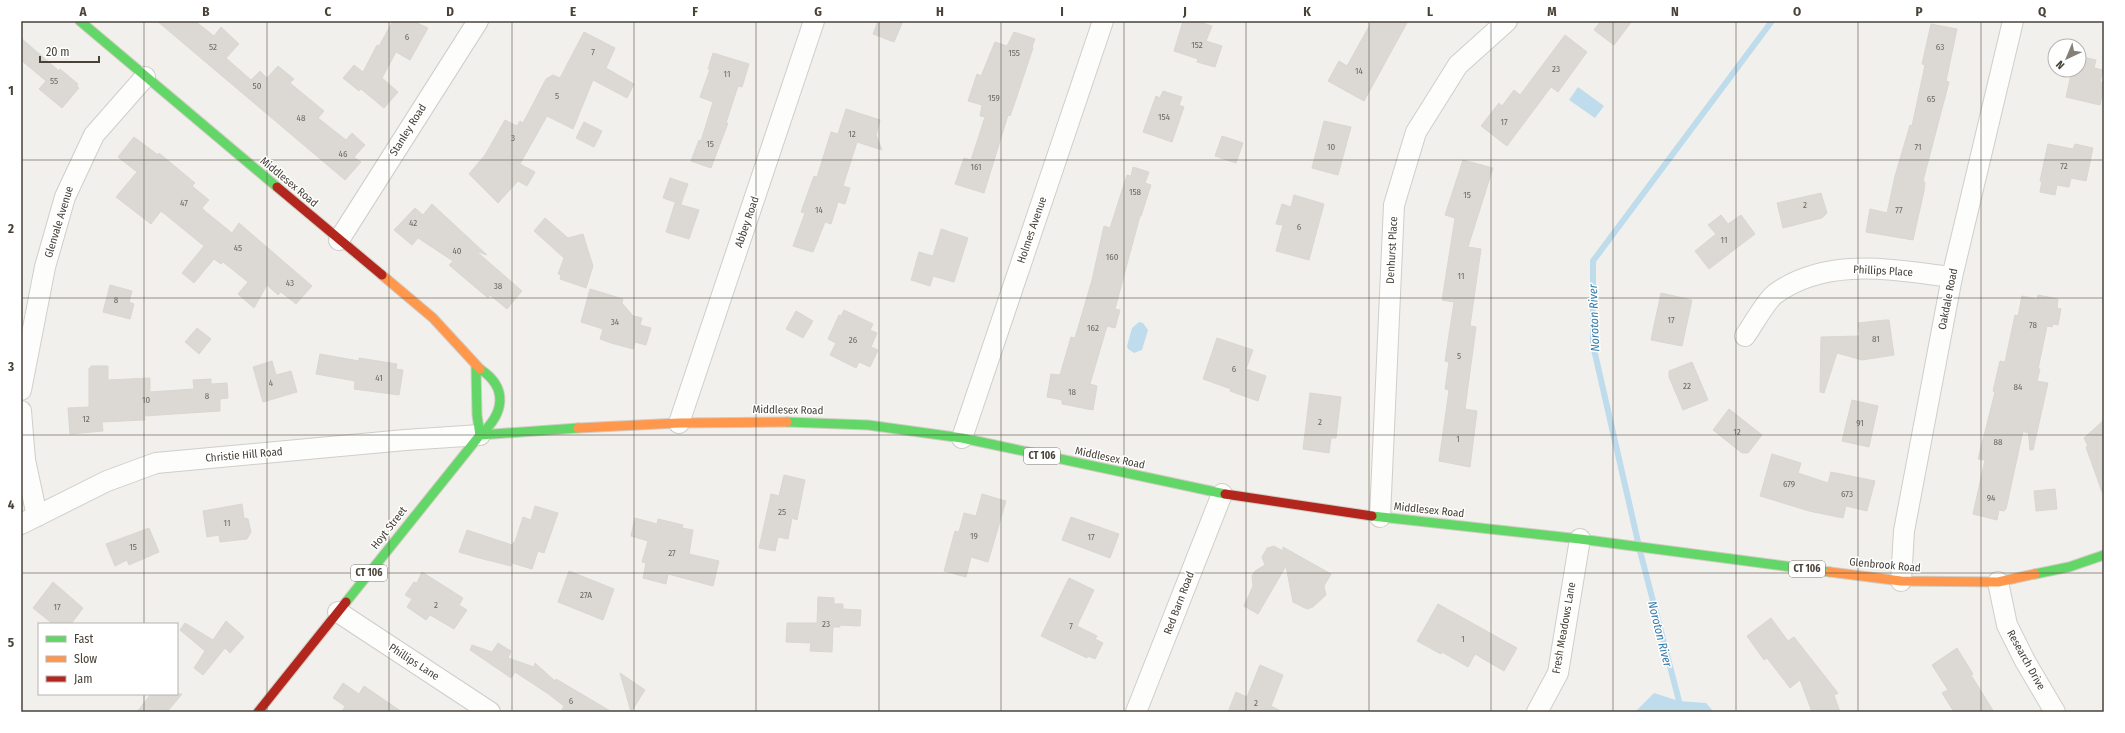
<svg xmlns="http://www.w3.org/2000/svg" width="2125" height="733" viewBox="0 0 2125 733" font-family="'Fira Sans Condensed',sans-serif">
<rect width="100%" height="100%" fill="#f2f0ec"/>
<g fill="#bfdced">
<path d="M1578 87 1604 106 1595 118 1569 100Z"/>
<path d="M1139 322 1143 323 1148 330 1142 350 1134 353 1128 349 1127 346 1132 328Z"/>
<path d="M1654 693 1679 701 1706 703 1714 712H1635Z"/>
</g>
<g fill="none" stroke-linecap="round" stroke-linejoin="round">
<g stroke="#bfdced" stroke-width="6">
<path d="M1638 542 1593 345V261L1772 21"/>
<path d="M1640 551 1679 701 1680 712"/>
</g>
</g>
<g fill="#dcd9d5" stroke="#dad7d2">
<path d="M157 21H195L214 36 221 27 239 44 226 58 251 80 260 71 267 78 278 66 294 79 290 83 324 111 318 118 346 140 352 133 365 145 354 157 361 162 345 180Z"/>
<path d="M393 21H413L428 28 410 60 396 52 382 78 398 92 384 108 361 89 359 91 343 78 354 65 363 72 377 45 379 46Z"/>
<path d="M878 21H903L894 42 873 34Z"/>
<path d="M1183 21H1197L1212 26 1206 41 1222 46 1215 67 1197 62 1198 59 1174 51Z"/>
<path d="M1372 21H1408L1364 101 1328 81 1339 61 1347 66Z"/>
<path d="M1601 21H1632L1614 45 1594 30Z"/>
<path d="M1931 24 1957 29 1946 81 1949 82 1923 181 1925 182 1924 191 1913 240 1866 232 1870 209 1887 213 1895 176 1910 125 1912 126 1925 65 1922 64Z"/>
<path d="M584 32 615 48 606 68 634 84 627 98 593 80 573 129 547 116 520 164 535 172 527 186 518 181 498 203 469 174 485 155 505 120 517 126 520 121 523 123 546 79 553 75 560 78Z"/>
<path d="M1014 32 1035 39 1032 47 1033 48 1013 108 1010 116 1008 115 984 193 955 184 964 158 971 160 985 117 980 116 982 105 968 101 977 74 981 76 995 42 1007 46Z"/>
<path d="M1565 35 1587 52 1558 92 1551 87 1507 146 1481 126 1499 103 1502 106 1514 90 1520 95Z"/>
<path d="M21 38 59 71 60 69 78 84 77 86 79 88 62 108 39 89 46 81 21 60Z"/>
<path d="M713 53 749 64 742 87 738 86 726 123H728L711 168 691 161 699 140 701 141 713 102 700 97 710 69H708Z"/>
<path d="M2079 56 2096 60 2094 68 2103 70 2100 82 2104 83V87L2100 105 2066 97 2072 70H2079Z"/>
<path d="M1163 91 1182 97 1179 105 1184 107 1172 142 1143 132 1156 96 1160 98Z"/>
<path d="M846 109 880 120 876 135 882 150 857 142 843 186 850 188 845 204 838 202 831 224 825 222 813 252 793 246 805 213 801 212 814 176 817 177 831 132 838 134Z"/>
<path d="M1324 121 1351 127 1338 175 1312 168Z"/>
<path d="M584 122 602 131 594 147 576 138Z"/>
<path d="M1222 136 1243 143 1236 163 1215 156Z"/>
<path d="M134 137 158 155 159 153 195 183 192 186 209 200 202 208 206 212 232 233 239 223 312 286 296 304 281 292 278 295 267 285 254 308 238 294 248 282 223 262 221 264 214 259 194 283 182 273 204 246 161 211 151 224 116 197 137 172 118 157Z"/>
<path d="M2048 144 2073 149 2075 144 2093 148 2086 181 2071 178 2069 187 2057 185 2055 195 2040 192 2042 181H2040Z"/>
<path d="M1463 160 1493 168 1468 247 1481 249 1470 326 1476 327 1465 409 1477 411 1470 467 1439 461 1449 390 1445 389 1449 362 1445 361 1454 302 1442 300 1455 218 1445 215Z"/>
<path d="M1133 167 1149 172 1145 183 1151 185 1141 216H1140L1115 309 1120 310 1115 328 1107 326 1090 384 1097 386 1093 410 1062 404V400L1047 397 1051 374 1060 375 1071 337 1075 338 1092 280 1104 226 1110 228 1127 175 1131 176Z"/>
<path d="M670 178 688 184 681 204 663 198Z"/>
<path d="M1821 193 1827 213 1822 218 1783 228 1777 203Z"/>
<path d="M1294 195 1324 204 1309 260 1276 251 1283 225 1276 224 1282 204 1291 207Z"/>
<path d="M675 203 699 210 689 239 666 232Z"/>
<path d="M432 204 487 255 476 251 522 291 507 309 490 295 488 298 449 265 453 261 418 238 412 245 394 230 415 208 423 215Z"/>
<path d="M1721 215 1728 224 1741 215 1755 234 1709 269 1695 251 1716 234 1708 225Z"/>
<path d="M545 218 568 238 583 234 593 266 586 288 560 279 561 275 558 274 564 258 534 231Z"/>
<path d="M941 229 968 238 954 282 933 276 930 286 911 280 919 252 933 256Z"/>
<path d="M110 285 132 291 129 302 134 304 130 319 103 312Z"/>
<path d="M590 289 623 299 622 303 633 316 642 318 640 325 651 328 646 345 635 342 633 349 611 343 600 339 603 329 581 322Z"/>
<path d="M1661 293 1692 300 1682 346 1651 340Z"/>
<path d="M2038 295 2058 299 2057 308 2061 309 2058 325 2053 324 2052 327 2047 326 2038 369H2040L2037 381 2048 383 2033 450H2030L2028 429 2027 433 2023 431 2006 509 2004 511 1999 510 1997 520 1973 514 1985 460 1978 459 1995 392 1993 391 2000 361 2005 362 2015 315 2018 316 2022 296 2037 299Z"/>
<path d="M844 310 873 324 870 330 877 333 871 347 878 350 870 367 859 362 856 368 830 355 836 343 828 339 839 315 841 316Z"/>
<path d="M796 311 813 321 803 338 786 329Z"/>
<path d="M1885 320H1889L1894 355 1862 360 1837 353 1824 393 1820 392 1821 337 1860 336 1858 323Z"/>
<path d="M197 328 211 339 199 354 185 342Z"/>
<path d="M1217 338 1253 350 1246 369 1266 376 1258 401 1230 391 1231 389 1203 379Z"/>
<path d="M320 354 359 361V358L397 364 396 369 403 370 399 395 354 389 355 381 316 374Z"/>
<path d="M272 361 276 375 291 371 297 392 263 402 253 367Z"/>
<path d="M1692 362 1708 400 1683 410 1669 377V371Z"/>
<path d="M91 366H108V380L150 378V392L194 389 193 380 211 379V384L227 383 228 398 220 399V411L144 416 145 420 102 422 103 431 70 434 68 408 89 407V368H91Z"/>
<path d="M1310 393 1341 397 1336 438H1331L1329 453 1303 449Z"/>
<path d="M1852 400 1878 406 1869 447 1842 441Z"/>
<path d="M1729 409 1762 435 1748 453H1742L1713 430Z"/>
<path d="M2104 420V492H2102L2086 447 2088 446 2084 438Z"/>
<path d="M1772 454 1801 463 1798 473 1828 483 1831 472 1875 481 1867 511 1846 506 1843 518 1809 511 1760 496Z"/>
<path d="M784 475 805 480 797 520 792 518 788 539 778 537 775 551 759 548 771 494 779 496Z"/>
<path d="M2055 489 2057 509 2036 511 2034 491Z"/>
<path d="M982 494 1006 501 988 562 971 557 966 577 944 571 955 531 959 532 964 513 976 516Z"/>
<path d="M242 504 244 518 248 519 251 532 247 539 220 542 219 535 207 537 203 511Z"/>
<path d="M535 506 558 513 544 553 538 551 532 569 512 563 511 566 479 558 459 552 467 530 512 545 514 542H515L523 517 531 520Z"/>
<path d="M1071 517 1119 534 1110 558 1062 540Z"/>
<path d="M635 518 657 524 658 519 683 525 682 528 693 530 689 554 719 561 713 586 668 574 666 584 643 578 646 563 642 562 648 541 631 536Z"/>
<path d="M149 528 159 552 129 565 127 560 115 566 106 544Z"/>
<path d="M1274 546 1283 551V547L1331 574 1324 586 1326 595 1313 607 1307 609 1293 602 1286 566 1258 614 1244 606 1253 586 1252 576 1255 571 1265 565 1262 557 1267 548Z"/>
<path d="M569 571 614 589 603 620 558 602Z"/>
<path d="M422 572 463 598 459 605 467 610 454 629 430 615 426 620 407 607 412 599 405 595 414 582 417 583Z"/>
<path d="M1069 578 1094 590 1077 626 1097 636 1095 639 1103 643 1095 659 1088 656 1087 658 1041 636Z"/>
<path d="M53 582 83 608 71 624H53L33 608Z"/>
<path d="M818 597 834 598V604H843V609L861 610 860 626 840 625V627H833L832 652 810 651 811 643 786 642 787 623H817Z"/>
<path d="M1438 604 1517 648 1504 671 1475 654 1468 667 1442 652 1441 654 1417 641Z"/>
<path d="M1771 618 1788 641 1794 637 1838 693 1834 695 1840 712H1812L1800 680 1790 688 1767 658 1764 660 1747 636Z"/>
<path d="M226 621 244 637 230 653 225 648 203 675 194 668 205 651 180 630 185 623 213 640Z"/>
<path d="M498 643 511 651 508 658 534 667 535 663 555 681 556 679 612 712H561L564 706 547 693 515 672 511 678 470 650 472 645 492 652Z"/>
<path d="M1957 648 1973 674 1971 675 1994 712H1954L1942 693 1948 690 1932 665Z"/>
<path d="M1260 665 1283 675 1271 706 1283 712H1228L1236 692 1247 697Z"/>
<path d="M620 673 645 690 631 712Z"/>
<path d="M343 683 359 694 364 686 402 712H342L345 706 333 698Z"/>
<path d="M151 694H182L167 712H137Z"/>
</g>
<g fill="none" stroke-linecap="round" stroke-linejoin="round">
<defs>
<g id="street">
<path d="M339 240 478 21"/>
<path d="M1745 336C1753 325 1765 302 1775 294 1827 256 1893 270 1952 277"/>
<path d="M21 390 45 267 65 197 94 135 145 77"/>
<path d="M21 411 25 460 37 516"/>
<path d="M679 423 814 21"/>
<path d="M962 438 1103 21"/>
<path d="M1380 517 1394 205 1416 132 1458 65 1507 21"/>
<path d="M21 524 107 481 156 463 405 440 480 435"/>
<path d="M1901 581 1904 531 1952 277 2013 21"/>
<path d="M1998 582 2007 625 2025 661 2055 712"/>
<path d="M338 612 490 712"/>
<path d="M1136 712 1222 494"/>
<path d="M1537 712 1558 673 1580 539"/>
</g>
<g id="fast">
<path d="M80 21 277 187"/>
<path d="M476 367 477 415 480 435C504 414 509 388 480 369"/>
<path d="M787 422 868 425 962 438 1225 494"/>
<path d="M1372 516 1580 539 1830 572"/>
<path d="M2035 574 2069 567 2104 555"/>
<path d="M346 602 480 435 578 428"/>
</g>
<g id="slow">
<path d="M382 275 433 318 480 369"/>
<path d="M578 428 679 423 787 422"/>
<path d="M1830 572 1901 581 1998 582 2035 574"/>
</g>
<g id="jam">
<path d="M277 187 382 275"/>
<path d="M1225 494 1372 516"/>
<path d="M258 712 346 602"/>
</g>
</defs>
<use href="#street" stroke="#d0ceca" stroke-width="22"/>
<use href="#fast" stroke="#d1cdc3" stroke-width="11"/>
<use href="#slow" stroke="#d1cdc3" stroke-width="11"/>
<use href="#jam" stroke="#d1cdc3" stroke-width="11"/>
<use href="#street" stroke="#fdfdfc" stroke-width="20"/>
<use href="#fast" stroke="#63d668" stroke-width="9"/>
<use href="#slow" stroke="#ff974d" stroke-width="9"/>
<use href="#jam" stroke="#b3261e" stroke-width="9"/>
</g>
<path fill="none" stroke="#484238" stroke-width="1" stroke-opacity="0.55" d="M144 21V624M267 21V712M389 21V712M512 21V712M634 21V712M756 21V712M879 21V712M1001 21V712M1124 21V712M1246 21V712M1369 21V712M1491 21V712M1613 21V712M1736 21V712M1858 21V712M1981 21V712M21 160H2104M21 298H2104M21 435H2104M21 573H2104M144 694V712"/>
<g text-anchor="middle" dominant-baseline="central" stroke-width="3" stroke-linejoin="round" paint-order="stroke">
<g font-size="9" fill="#6e6860">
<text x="407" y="37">6</text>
<text x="1197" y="45">152</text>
<text x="213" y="47">52</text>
<text x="1940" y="47">63</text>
<text x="593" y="52">7</text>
<text x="1014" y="53">155</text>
<text x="1556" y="69">23</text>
<text x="1359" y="71">14</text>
<text x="727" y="74">11</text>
<text x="54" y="81">55</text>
<text x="257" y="86">50</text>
<text x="557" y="96">5</text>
<text x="994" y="98">159</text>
<text x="1931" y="99">65</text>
<text x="1164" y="117">154</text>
<text x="301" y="118">48</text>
<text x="1504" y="122">17</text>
<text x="852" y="134">12</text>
<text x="513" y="138">3</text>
<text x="710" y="144">15</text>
<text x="1331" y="147">10</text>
<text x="1918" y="147">71</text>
<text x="343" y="154">46</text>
<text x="2064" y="166">72</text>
<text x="976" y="167">161</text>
<text x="1135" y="192">158</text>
<text x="1467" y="195">15</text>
<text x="184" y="203">47</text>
<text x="1805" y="205">2</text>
<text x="819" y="210">14</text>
<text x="1899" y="210">77</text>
<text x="413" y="223">42</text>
<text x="1299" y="227">6</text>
<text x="1724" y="240">11</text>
<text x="238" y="248">45</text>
<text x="457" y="251">40</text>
<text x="1112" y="257">160</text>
<text x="1461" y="276">11</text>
<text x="290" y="283">43</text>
<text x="498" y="286">38</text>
<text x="116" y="300">8</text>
<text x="1671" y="320">17</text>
<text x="615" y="322">34</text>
<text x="2033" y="325">78</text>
<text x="1093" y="328">162</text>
<text x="1876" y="339">81</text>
<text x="853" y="340">26</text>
<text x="1459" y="356">5</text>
<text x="1234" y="369">6</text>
<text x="379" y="378">41</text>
<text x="271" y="383">4</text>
<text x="1687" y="386">22</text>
<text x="2018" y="387">84</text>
<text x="1072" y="392">18</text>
<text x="207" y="396">8</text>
<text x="146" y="400">10</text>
<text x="86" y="419">12</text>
<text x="1320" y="422">2</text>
<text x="1860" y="423">91</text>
<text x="1737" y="432">12</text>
<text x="1458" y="439">1</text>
<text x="1998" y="442">88</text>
<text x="1789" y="484">679</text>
<text x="1847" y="494">673</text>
<text x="1991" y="498">94</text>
<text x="782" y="512">25</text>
<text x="227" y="523">11</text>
<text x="974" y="536">19</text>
<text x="1091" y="537">17</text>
<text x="133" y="547">15</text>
<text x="672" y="553">27</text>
<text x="586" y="595">27A</text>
<text x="436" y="605">2</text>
<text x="57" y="607">17</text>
<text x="826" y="624">23</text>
<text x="1071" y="626">7</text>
<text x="1463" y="639">1</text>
<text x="571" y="701">6</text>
<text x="1256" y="703">2</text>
</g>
<g fill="#fff" stroke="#7f7b74" stroke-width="1">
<rect x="1024" y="448" width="36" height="16" rx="3"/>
<rect x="1789" y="561" width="36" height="16" rx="3"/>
<rect x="351" y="565" width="36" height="16" rx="3"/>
</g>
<g font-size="10" font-weight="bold" fill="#484238">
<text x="1042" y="456">CT 106</text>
<text x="1807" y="569">CT 106</text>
<text x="369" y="573">CT 106</text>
</g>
<g font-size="11" fill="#484238" stroke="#fff">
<text transform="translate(408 130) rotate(-58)">Stanley Road</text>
<text transform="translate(289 182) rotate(40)">Middlesex Road</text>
<text transform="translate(59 222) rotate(-73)">Glenvale Avenue</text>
<text transform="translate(747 222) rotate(-71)">Abbey Road</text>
<text transform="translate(1032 230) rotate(-71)">Holmes Avenue</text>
<text transform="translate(1392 250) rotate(-87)">Denhurst Place</text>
<text transform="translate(1883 271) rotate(3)">Phillips Place</text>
<text transform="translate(1948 299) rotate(-79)">Oakdale Road</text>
<text transform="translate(788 410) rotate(1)">Middlesex Road</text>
<text transform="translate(244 455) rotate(-5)">Christie Hill Road</text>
<text transform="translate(1110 458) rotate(12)">Middlesex Road</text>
<text transform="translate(1429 510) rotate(6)">Middlesex Road</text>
<text transform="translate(389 528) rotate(-52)">Hoyt Street</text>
<text transform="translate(1885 565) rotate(5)">Glenbrook Road</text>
<text transform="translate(1179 603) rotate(-69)">Red Barn Road</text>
<text transform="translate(1564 628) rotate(-80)">Fresh Meadows Lane</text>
<text transform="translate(2026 660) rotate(61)">Research Drive</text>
<text transform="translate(414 662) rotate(33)">Phillips Lane</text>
</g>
<g font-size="12" font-style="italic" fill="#327aaa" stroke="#fff">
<text transform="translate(1594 318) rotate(-92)">Noroton River</text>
<text transform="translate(1660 634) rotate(76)">Noroton River</text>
</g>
</g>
<rect width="2125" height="733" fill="none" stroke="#ffffff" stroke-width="44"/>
<rect x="38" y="623" width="140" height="72" fill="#ffffff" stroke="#b6b3af"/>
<rect x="46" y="636" width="20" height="6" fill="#63d668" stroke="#b6b3af"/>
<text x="74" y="643" font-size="12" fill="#484238">Fast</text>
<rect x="46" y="656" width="20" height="6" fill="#ff974d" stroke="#b6b3af"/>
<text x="74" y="663" font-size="12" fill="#484238">Slow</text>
<rect x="46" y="676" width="20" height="6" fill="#b3261e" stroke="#b6b3af"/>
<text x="74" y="683" font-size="12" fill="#484238">Jam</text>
<g transform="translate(2067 58) rotate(224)"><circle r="19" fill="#ffffff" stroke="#b6b3af"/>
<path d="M0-3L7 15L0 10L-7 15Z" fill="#847f77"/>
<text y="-6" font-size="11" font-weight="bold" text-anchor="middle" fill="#484238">N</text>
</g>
<path d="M40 56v6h59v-6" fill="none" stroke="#484238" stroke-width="2"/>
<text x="46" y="56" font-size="12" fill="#484238" stroke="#ffffff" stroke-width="3" paint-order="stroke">20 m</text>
<rect x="22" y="22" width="2081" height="689" fill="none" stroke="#484238" stroke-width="1.5"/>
<g font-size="13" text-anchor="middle" font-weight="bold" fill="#484238">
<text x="83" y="16">A</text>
<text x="206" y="16">B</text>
<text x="328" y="16">C</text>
<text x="450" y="16">D</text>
<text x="573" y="16">E</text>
<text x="695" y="16">F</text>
<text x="818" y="16">G</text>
<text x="940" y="16">H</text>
<text x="1062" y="16">I</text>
<text x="1185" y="16">J</text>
<text x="1307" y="16">K</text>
<text x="1430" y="16">L</text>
<text x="1552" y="16">M</text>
<text x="1675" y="16">N</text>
<text x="1797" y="16">O</text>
<text x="1919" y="16">P</text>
<text x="2042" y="16">Q</text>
<text x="11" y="95">1</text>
<text x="11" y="233">2</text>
<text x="11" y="371">3</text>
<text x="11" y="509">4</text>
<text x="11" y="647">5</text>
</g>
</svg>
